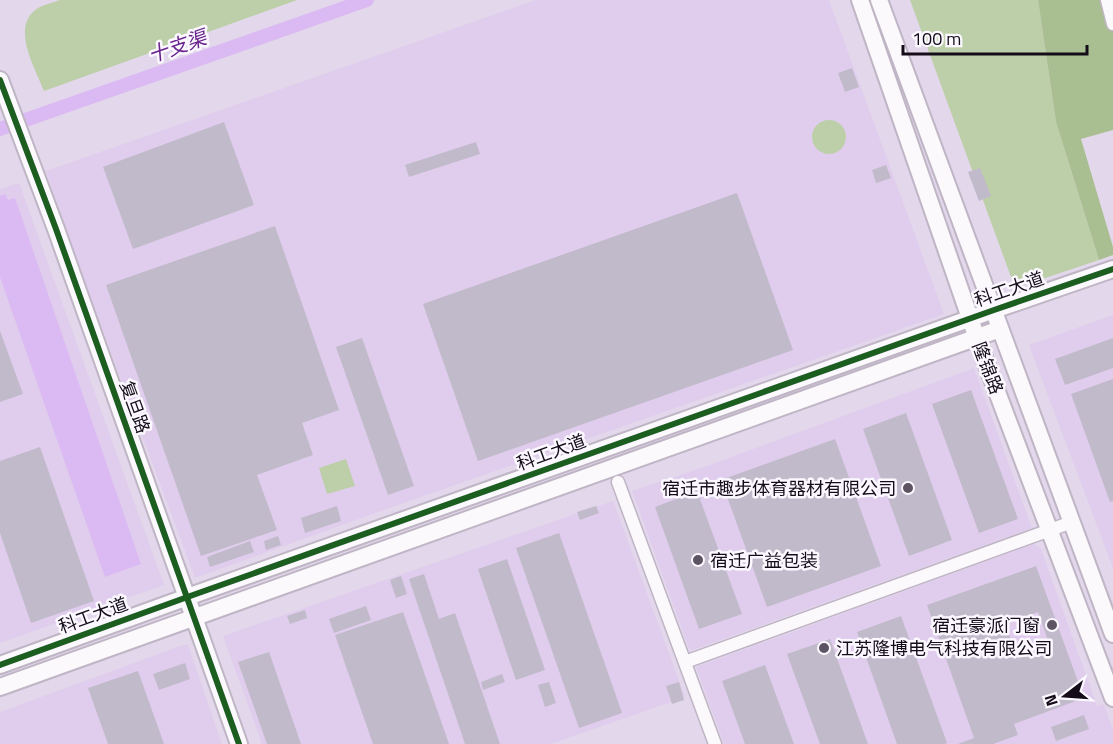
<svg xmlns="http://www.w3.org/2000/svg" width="1113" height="744" viewBox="0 0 1113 744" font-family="'Titillium Web','Noto Sans SC',sans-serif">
<rect width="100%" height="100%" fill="#e3d7eb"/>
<g fill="#e0cded">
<path d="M536 0H829L944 314 381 511 195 578 87 288 46 171Z"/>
<path d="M19 183 164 585 0 643V189Z"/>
<path d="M1113 315V568L1029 345Z"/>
<path d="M974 368 1032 528 690 651 632 491 704 467Z"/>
<path d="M613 501 685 697 551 744H262L223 636Z"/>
<path d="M1034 544 1041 549 1097 706 1104 704 1113 730V744H724L696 667Z"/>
<path d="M183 645H188L222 744H0V712Z"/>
</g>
<g fill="#bdcfa9">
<path d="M60 0H297L44 91C36 70 12 30 34 11 40 5 52 3 60 0Z"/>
<path d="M910 0H1038L1056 122 1099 260 1015 288Z"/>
<circle cx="829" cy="137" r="17"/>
<path d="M346 459 355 486 327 494 319 468Z"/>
</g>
<path fill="#aabf91" d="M1038 0H1113V130L1081 139 1113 247V255L1099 260 1056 122Z"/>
<path fill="#dbbaf3" d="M5 194 8 200 15 198 141 564 105 577 0 277V196Z"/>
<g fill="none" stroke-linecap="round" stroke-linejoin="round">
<path stroke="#dbbaf3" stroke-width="14" d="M0 129 367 0"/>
</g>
<g fill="#c0baca" fill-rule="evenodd">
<path d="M852 68 859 87 845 92 838 73Z"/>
<path d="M224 122 254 205 133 249 103 167Z"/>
<path d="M476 142 480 154 409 177 405 165Z"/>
<path d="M886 165 891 178 876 183 872 170Z"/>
<path d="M980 168 991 196 979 201 968 172Z"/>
<path d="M737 193 793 350 478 461 423 304Z"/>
<path d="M275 226 339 410 302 423 313 455 257 475 277 530 201 556 106 285Z"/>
<path d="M0 331 23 394 0 402Z"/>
<path d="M362 338 414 486 388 495 336 347Z"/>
<path d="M1113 338V368L1065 385 1055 359Z"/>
<path d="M1113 379V501L1110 502 1071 394Z"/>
<path d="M971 390 1018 519 979 533 932 404Z"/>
<path d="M906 413 952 540 909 556 863 429Z"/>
<path d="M835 439 881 566 767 607 721 480Z"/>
<path d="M40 447 94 601 31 623 0 533V461Z"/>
<path d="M697 491 742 614 699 629 655 507Z"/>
<path d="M337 506 341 521 305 533 301 518Z"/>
<path d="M596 506 599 513 580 520 577 512Z"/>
<path d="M559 533 622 713 579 728 516 548Z"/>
<path d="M278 536 281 545 266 550 264 541Z"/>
<path d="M250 541 254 552 210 567 207 557Z"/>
<path d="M507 559 545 670 516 680 478 569Z"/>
<path d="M1036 566 1084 698 1014 724 1018 735 993 744H958L974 738 927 605ZM1038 612 1050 646 1018 658 1005 624Z"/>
<path d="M424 574 439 619 455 613 500 744H465L409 579Z"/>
<path d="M401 576 407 594 396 598 390 580Z"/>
<path d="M366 606 371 620 334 633 329 619Z"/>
<path d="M305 610 307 618 290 624 287 616Z"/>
<path d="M403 612 449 744H373L335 635Z"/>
<path d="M901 616 947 743 944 744H897L857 632Z"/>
<path d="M830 639 868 744H820L787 654Z"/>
<path d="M269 652 301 744H267L238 662Z"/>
<path d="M185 663 190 679 159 690 153 674Z"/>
<path d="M765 665 794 744H745L722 681Z"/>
<path d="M138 671 164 744H108L88 688Z"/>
<path d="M502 674 505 682 483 690 481 682Z"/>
<path d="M549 682 556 703 545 707 538 685Z"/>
<path d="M679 682 684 700 672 704 666 686Z"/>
<path d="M1084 715 1089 729 1056 741 1051 727Z"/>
</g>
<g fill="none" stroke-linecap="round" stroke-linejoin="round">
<defs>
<g id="street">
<path d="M1107 0 1113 24"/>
<path d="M618 482 715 744"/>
<path d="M685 662 1072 522"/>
</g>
<g id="secondary">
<path d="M860 0 980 347 1113 698"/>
<path d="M879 0 1113 634"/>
<path d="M0 80 56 229 239 744"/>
<path d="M0 665 193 595 994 310 1113 269"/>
<path d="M0 687 1000 329"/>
</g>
</defs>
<use href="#street" stroke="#bfb5c5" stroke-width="15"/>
<use href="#secondary" stroke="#bfb5c5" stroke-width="20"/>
<use href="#street" stroke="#fbf9fc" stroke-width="12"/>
<use href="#secondary" stroke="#fbf9fc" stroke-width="16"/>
<defs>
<g id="cycleway">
<path d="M0 80 56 229 239 744"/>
<path d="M0 665 193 595 994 310 1113 269"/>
</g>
</defs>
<use href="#cycleway" stroke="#fcf8ff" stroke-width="10"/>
<use href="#cycleway" stroke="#1b5e20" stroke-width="6"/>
</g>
<g fill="#5c5462" stroke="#fcf8ff" stroke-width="2">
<circle cx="908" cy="488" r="6"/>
<circle cx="698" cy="560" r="6"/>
<circle cx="1052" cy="625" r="6"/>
<circle cx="824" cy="648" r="6"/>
</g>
<g text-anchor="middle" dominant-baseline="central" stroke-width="5" stroke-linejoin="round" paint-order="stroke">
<g font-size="18" fill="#140d19" stroke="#fcf8ff">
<text transform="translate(1009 289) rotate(-19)">科工大道</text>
<text transform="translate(988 368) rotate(69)">隆锦路</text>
<text transform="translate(135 407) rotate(70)">复旦路</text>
<text transform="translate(551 452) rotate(-20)">科工大道</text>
<text transform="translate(93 615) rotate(-20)">科工大道</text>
</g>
<g font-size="18" fill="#140d19" stroke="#fcf8ff" text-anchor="end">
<text x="896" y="488">宿迁市趣步体育器材有限公司</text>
<text x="710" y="560" text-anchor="start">宿迁广益包装</text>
<text x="1040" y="625">宿迁豪派门窗</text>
<text x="836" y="648" text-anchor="start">江苏隆博电气科技有限公司</text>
</g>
<g font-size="20" font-style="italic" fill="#68238d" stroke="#fcf8ff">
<text transform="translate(177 46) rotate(-19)">十支渠</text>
</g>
</g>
<g transform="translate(1065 696) rotate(253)" stroke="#fcf8ff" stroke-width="4.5" paint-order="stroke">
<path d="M0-4.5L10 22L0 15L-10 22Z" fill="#140d19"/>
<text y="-9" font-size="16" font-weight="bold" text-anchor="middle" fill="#140d19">N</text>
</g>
<path d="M903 45v9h184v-9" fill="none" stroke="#140d19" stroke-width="3"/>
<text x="912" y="45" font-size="18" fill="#140d19" stroke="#fcf8ff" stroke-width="4.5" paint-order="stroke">100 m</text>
</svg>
